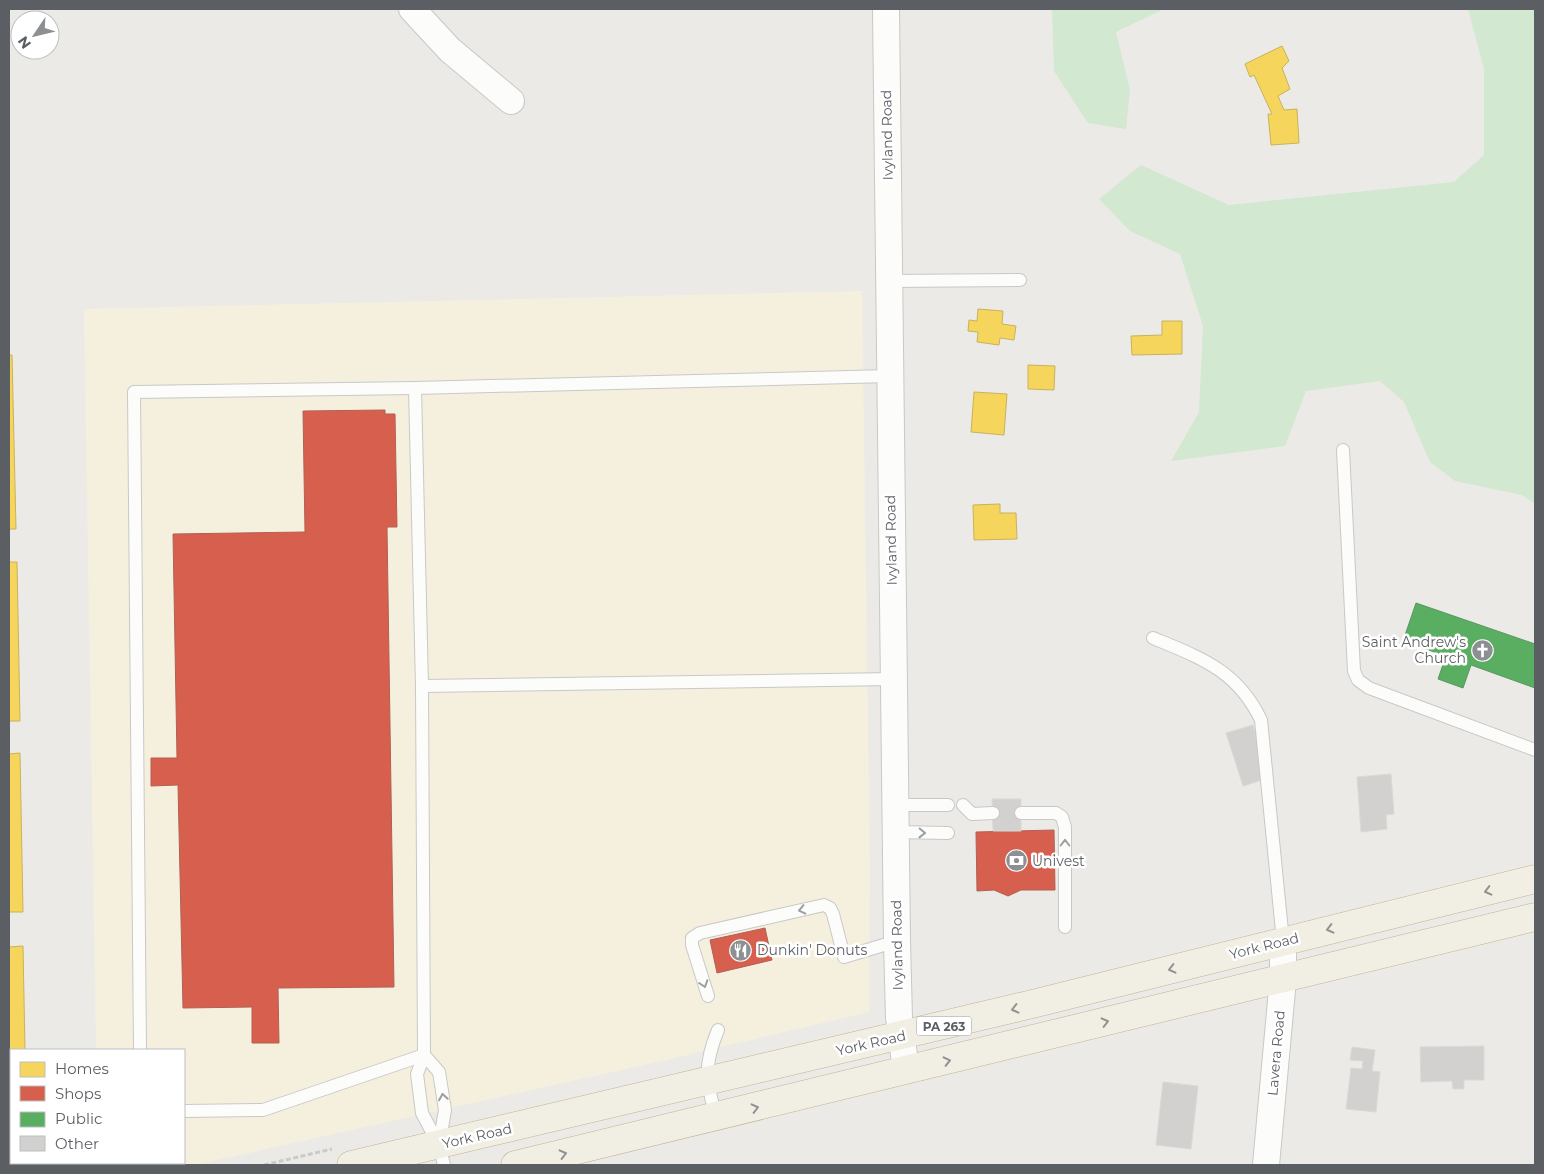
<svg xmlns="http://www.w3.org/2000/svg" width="1544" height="1174" viewBox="0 0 1544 1174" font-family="Montserrat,sans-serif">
<rect width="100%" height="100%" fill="#ebeae6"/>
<path fill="#f5f0de" d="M862 291 870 871 869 1012 662 1061 195 1165H98V1163H184V1050H96L84 309Z"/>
<g fill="#d3e8d0">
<path d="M1052 9H1164L1116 32 1130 90 1126 129 1088 123 1054 71Z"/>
<path d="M1468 9H1535V504L1522 495 1455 481 1430 462 1404 402 1380 381 1306 391 1285 446 1171 461 1199 412 1203 326 1180 254 1130 231 1099 199 1141 165 1229 205 1454 182 1484 155V69Z"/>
</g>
<g fill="#f6d55c" stroke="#c8b25e">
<path d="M1282 46 1289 61 1282 68 1290 89 1278 96 1284 110 1297 109 1299 143 1271 145 1268 114H1272L1254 75 1250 77 1245 64Z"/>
<path d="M978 309 1003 311 1002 324 1016 326 1014 340 1000 338 999 345 977 342 978 332 968 331 969 320 977 321Z"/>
<path d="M1162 321H1182V354L1132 355 1131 336 1162 335Z"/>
<path d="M9 355H12L16 529H9Z"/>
<path d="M1028 365 1055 366 1054 390 1028 389Z"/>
<path d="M974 392 1007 394 1004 435 971 432Z"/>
<path d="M1000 504V513H1016L1017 539 974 540 973 505Z"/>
<path d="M9 562H17L20 721H9Z"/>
<path d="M20 753 23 912H9V754Z"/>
<path d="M23 946 25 1050H11V1104H9V947Z"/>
</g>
<g fill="#d6604d" stroke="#b16054">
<path d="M385 410V414H395L397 527H387L394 987 278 988 279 1043H252V1007L183 1008 178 785 151 786V758H177L173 534 305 532 303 411Z"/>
<path d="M1054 830 1055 890H1021L1008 896 994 890 977 891 976 832Z"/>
<path d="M765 928 772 960 717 973 710 940Z"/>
</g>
<path fill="#5aae61" stroke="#5a9662" d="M1416 603 1535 644V688L1471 665 1463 688 1438 679 1446 656 1403 641Z"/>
<g fill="#d2d1cf" stroke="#dad9d5">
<path d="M1253 725 1261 753 1257 754 1265 779 1243 786 1226 733Z"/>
<path d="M1391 774 1394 814 1386 815 1387 829 1361 832 1357 777Z"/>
<path d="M992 799H1021V831H993Z"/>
<path d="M1484 1046V1080H1464V1089H1453L1452 1081 1421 1082 1420 1047Z"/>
<path d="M1352 1047 1375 1050 1372 1071 1380 1072 1376 1112 1346 1109 1351 1068 1362 1069 1363 1061 1350 1060Z"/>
<path d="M1163 1082 1198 1086 1191 1149 1156 1145Z"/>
</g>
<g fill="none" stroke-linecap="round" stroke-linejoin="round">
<defs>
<g id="service">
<path d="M888 281 1020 280"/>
<path d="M415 388 422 686 424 1055 417 1074 422 1113 439 1145 444 1165"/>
<path d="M1343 450 1354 671 1358 680 1369 688 1535 750"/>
<path d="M1153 638C1201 658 1237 670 1261 720L1283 941"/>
<path d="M422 686 893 679"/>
<path d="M895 805H948"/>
<path d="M963 805 972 814 993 813"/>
<path d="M1021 813H1056L1062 817 1065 827V927"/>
<path d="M895 832 948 833"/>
<path d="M708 996 692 945V938L700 933 824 905 830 908 833 914 844 957 897 941"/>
<path d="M140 1050 134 392 415 388 889 376"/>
<path d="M424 1055 439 1072 445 1110 439 1145"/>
<path d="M184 1111 263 1110 424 1055"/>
<path d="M716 1117C706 1081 703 1066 718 1030"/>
</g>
<g id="minor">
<path d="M412 9 450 50 511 101"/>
<path d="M886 9 897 941 899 1018 906 1070"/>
<path d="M1266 1165 1283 979V941"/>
</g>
<g id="trunk">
<path d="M351 1165 1024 1006 1535 879"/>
<path d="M515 1165 1535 917"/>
</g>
</defs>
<use href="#service" stroke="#c8c8c8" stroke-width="14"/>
<use href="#minor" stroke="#c8c8c8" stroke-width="28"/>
<use href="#trunk" stroke="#c3b292" stroke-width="29"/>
<path stroke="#c8ccc9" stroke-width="3" stroke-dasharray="5 2.5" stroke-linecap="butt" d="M264 1165 332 1149"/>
<use href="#service" stroke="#fcfcfb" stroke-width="12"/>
<use href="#minor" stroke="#fcfcfb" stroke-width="26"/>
<use href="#trunk" stroke="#f1eee4" stroke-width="28"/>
</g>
<defs><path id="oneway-chevron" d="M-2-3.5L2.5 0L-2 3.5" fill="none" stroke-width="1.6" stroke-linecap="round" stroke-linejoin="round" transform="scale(1.25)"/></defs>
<g stroke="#9b9ea0">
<use href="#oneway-chevron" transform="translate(922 833) rotate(1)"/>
<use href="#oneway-chevron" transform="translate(1065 843) rotate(-90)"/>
<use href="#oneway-chevron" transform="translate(802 910) rotate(167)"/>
<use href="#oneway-chevron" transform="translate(704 984) rotate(72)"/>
<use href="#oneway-chevron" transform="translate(443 1097) rotate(-99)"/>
</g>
<g stroke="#909191">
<use href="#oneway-chevron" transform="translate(1488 891) rotate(166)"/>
<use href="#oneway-chevron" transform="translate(1330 929) rotate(166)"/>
<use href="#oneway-chevron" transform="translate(1172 969) rotate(166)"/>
<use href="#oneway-chevron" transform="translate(1015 1009) rotate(166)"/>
<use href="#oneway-chevron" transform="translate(1105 1022) rotate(-14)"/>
<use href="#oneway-chevron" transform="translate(947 1061) rotate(-13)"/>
<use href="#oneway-chevron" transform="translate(755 1108) rotate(-14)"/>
<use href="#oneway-chevron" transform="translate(563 1154) rotate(-14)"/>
</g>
<defs>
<symbol id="church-disc" viewBox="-11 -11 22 22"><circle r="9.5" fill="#8d9092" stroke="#fff"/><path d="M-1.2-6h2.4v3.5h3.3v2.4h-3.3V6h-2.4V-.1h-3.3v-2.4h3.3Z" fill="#fff"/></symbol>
<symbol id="bank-disc" viewBox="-11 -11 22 22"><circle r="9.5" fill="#8d9092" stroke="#fff"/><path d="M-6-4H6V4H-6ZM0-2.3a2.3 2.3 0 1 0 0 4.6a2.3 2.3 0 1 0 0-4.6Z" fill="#fff"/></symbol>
<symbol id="restaurant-disc" viewBox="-11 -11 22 22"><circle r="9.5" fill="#8d9092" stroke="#fff"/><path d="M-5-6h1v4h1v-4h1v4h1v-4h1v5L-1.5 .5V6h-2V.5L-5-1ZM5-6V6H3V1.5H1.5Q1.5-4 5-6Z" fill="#fff"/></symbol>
</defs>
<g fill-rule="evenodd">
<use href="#church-disc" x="1470" y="638" width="25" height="25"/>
<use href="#bank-disc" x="1004" y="848" width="25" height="25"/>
<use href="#restaurant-disc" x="728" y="938" width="25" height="25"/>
</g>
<g text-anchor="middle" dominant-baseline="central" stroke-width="5" stroke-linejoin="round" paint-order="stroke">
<rect fill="#fff" stroke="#8c8f92" stroke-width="1" x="916.5" y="1016.5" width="55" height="19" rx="4"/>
<g font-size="12" font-weight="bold" fill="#5b5f64">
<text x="944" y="1026">PA 263</text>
</g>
<g font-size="14" fill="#5b5f64" stroke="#fff">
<text transform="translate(887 135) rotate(-91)">Ivyland Road</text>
<text transform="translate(891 540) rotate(-91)">Ivyland Road</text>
<text transform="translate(897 945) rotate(-91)">Ivyland Road</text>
<text transform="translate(1264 946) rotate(-14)">York Road</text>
<text transform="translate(871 1043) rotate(-13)">York Road</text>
<text transform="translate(1276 1053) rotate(-85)">Lavera Road</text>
<text transform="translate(477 1136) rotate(-13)">York Road</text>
</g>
<g font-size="14" fill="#5b5f64" stroke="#fff" text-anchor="start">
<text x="1466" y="642" text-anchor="end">Saint Andrew's<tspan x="1466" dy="16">Church</tspan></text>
<text x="1032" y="861">Univest</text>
<text x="757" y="950">Dunkin' Donuts</text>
</g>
</g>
<rect width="1544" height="1174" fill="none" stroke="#5b5f64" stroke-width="20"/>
<rect x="10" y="1049" width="175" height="115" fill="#ffffff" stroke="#bdbfc1"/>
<rect x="20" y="1062" width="25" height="15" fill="#f6d55c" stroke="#bdbfc1"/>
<text x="55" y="1074" font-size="15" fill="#5b5f64">Homes</text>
<rect x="20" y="1086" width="25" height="15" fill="#d6604d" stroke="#bdbfc1"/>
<text x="55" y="1099" font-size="15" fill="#5b5f64">Shops</text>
<rect x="20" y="1112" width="25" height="15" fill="#5aae61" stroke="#bdbfc1"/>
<text x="55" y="1124" font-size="15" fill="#5b5f64">Public</text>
<rect x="20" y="1136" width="25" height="15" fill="#d2d1cf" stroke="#bdbfc1"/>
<text x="55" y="1149" font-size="15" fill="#5b5f64">Other</text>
<g transform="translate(35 35) rotate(235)"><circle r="24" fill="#ffffff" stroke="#bdbfc1"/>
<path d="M0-4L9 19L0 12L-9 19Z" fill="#8d9092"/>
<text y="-8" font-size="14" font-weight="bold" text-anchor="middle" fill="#5b5f64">N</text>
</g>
</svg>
